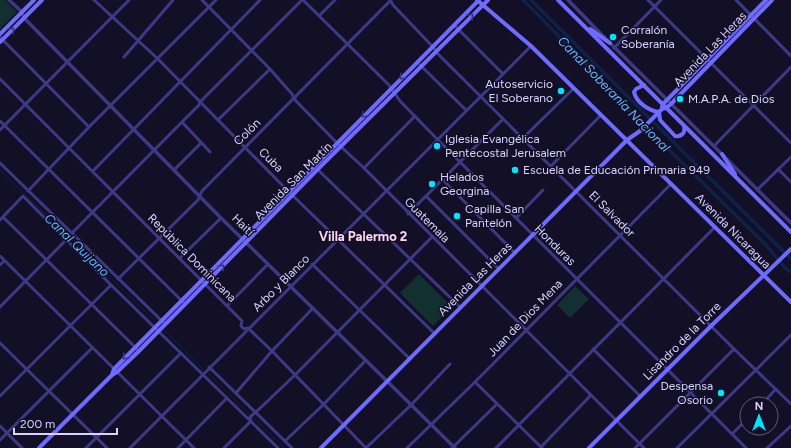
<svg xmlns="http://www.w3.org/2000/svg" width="791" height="448" viewBox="0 0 791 448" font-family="Figtree,sans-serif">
<rect width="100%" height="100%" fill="#130f26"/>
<g fill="#12302f">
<path d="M0 0H5L17 12 0 29Z"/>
<path d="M419 274 452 307 433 326 400 293Z"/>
<path d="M575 286 589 299 570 318 557 305Z"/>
</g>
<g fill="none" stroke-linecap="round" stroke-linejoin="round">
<g stroke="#0c2248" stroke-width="1">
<path d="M0 170 154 320"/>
<path d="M164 330 203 369"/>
<path d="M209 374 284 448"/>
</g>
<g stroke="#0c2248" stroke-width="3.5">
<path d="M523 0 603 81 613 95 765 244 786 269 791 272"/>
<path d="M531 0 791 259"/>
</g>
<g stroke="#3d3a85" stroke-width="3">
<path d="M94 0 158 59 286 189 435 334"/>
<path d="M202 0 270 69 292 94 296 101 337 143 364 168 644 448"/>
<path d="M303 0 389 85 400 101 437 139 746 448"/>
<path d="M390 0 393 5 433 47 438 54 734 349 791 404"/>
<path d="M648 0 791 143"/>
<path d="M736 0 791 56"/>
<path d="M320 15 335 0"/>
<path d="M454 25 503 74"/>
<path d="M0 37 89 127"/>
<path d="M614 48 661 0"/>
<path d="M124 57 173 0"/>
<path d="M420 65 466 110"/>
<path d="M0 79 242 321 241 326 244 329 248 328 272 351 366 448"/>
<path d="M218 120 270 69"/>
<path d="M0 121 185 304"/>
<path d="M182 122 210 152"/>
<path d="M0 130 129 0"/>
<path d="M523 138 574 88"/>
<path d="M714 146 791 67"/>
<path d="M0 163 163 322"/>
<path d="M551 166 601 115"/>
<path d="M364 168 415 116"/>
<path d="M317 169 461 308"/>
<path d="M778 169 791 182"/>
<path d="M174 170 201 143"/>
<path d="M93 171 260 0"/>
<path d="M443 180 515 253"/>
<path d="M757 190 791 157"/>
<path d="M28 191 89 127 216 0"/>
<path d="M426 196 499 269"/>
<path d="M408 214 503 119"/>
<path d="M3 217 137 349"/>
<path d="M516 218 543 190"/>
<path d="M0 220 23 196 111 285 278 448"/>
<path d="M72 233 182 122 199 105 200 102 302 0"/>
<path d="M0 256 194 448"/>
<path d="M180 258 221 218"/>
<path d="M312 264 410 359"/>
<path d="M0 265 4 261"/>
<path d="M118 279 198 200 202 191 391 0"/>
<path d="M227 306 268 264"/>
<path d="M0 307 66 240"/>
<path d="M0 343 107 448"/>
<path d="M593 349 640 396"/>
<path d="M209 367 292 448"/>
<path d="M475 382 542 448"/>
<path d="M236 393 272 351 313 308"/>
<path d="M0 396 111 285"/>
<path d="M762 404 776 389"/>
<path d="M0 426 22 448"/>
<path d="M732 434 747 419"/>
<path d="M0 440 92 348"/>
<path d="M285 441 324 404 366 360"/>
<path d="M541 447 591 395"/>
<path d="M86 448 181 353"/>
<path d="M130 448 531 46"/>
<path d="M178 448 227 398"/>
<path d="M224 448 251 421 250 417 256 412 295 375 432 237"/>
<path d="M366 448 411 405 450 364"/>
<path d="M407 448 475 382 671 184"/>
<path d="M452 448 497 404"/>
<path d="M496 448 715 227"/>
<path d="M635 448 734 349"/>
<path d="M677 448 791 335"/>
<path d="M767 448 791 426"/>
</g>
<g stroke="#3d3a85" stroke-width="3.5">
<path d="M9 0 22 12 24 18 30 24 221 218 455 448"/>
<path d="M568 0 605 38"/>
<path d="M609 42 791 223"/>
</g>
<g stroke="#6f6bff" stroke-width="4">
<path d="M477 0 531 46 791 302"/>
<path d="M558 0 791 232"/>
<path d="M590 29 610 43"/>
<path d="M0 34 34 0"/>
<path d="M0 42 42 0"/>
<path d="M644 85 636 89 634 92C636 102 649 111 659 112L660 120 675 136C682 137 686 132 684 126"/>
<path d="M662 107 663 104 766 0"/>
<path d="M722 154 735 174"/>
<path d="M112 375 114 369 479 0"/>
<path d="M39 448 112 375 117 372 139 351 318 169 488 0"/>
<path d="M321 448 627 140 640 131 662 109 666 108 671 104 772 0"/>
<path d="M589 448 711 326 791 249"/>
</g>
</g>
<defs><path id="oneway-chevron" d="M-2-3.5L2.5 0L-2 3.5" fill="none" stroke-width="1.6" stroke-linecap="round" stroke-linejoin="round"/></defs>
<g stroke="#38347d">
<use href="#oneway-chevron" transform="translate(471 16) rotate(-45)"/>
<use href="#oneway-chevron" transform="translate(12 30) rotate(-45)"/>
<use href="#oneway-chevron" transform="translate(402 77) rotate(136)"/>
<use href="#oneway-chevron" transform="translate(364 115) rotate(134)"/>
<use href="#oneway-chevron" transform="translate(222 267) rotate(-45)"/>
<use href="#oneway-chevron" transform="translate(125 357) rotate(134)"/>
</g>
<g fill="#00e5ff" stroke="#130f26" stroke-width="1.5">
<circle cx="613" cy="37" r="4"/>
<circle cx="561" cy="91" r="4"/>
<circle cx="680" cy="99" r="4"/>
<circle cx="437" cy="146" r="4"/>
<circle cx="515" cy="170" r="4"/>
<circle cx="432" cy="184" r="4"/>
<circle cx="457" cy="216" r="4"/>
<circle cx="721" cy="393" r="4"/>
</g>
<g text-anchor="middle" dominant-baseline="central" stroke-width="3" stroke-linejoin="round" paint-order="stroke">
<g font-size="12" fill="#d9d4ff" stroke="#130f26" text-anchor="start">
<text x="621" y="30">Corralón<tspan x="621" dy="14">Soberanía</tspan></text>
<text x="553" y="84" text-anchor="end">Autoservicio<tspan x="553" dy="14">El Soberano</tspan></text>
<text x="688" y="99">M.A.P.A. de Dios</text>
<text x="445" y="139">Iglesia Evangélica<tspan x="445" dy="14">Pentecostal Jerusalem</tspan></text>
<text x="523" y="170">Escuela de Educación Primaria 949</text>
<text x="440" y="177">Helados<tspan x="440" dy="14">Georgina</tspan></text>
<text x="465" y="209">Capilla San<tspan x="465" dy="14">Pantelón</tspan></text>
<text x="713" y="386" text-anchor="end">Despensa<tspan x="713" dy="14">Osorio</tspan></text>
</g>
<g font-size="12" fill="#d9d4ff" stroke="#130f26">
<text transform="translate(710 49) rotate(-46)">Avenida Las Heras</text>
<text transform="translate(247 132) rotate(-45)">Colón</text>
<text transform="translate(271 160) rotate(45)">Cuba</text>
<text transform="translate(293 181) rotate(-45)">Avenida San Martín</text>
<text transform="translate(612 214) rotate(45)">El Salvador</text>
<text transform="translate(427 220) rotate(45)">Guatemala</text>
<text transform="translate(243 225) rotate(44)">Haití</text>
<text transform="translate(733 231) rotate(45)">Avenida Nicaragua</text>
<text transform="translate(555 245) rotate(45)">Honduras</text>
<text transform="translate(192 258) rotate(45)">República Dominicana</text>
<text transform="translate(475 279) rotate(-45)">Avenida Las Heras</text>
<text transform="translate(281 283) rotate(-45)">Arbo y Blanco</text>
<text transform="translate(525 318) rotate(-46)">Juan de Dios Mena</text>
<text transform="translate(682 341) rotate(-45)">Lisandro de la Torre</text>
</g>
<g font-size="13" font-style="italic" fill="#62b6ff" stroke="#130f26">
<text transform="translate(614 94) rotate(46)">Canal Soberanía Nacional</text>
<text transform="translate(77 245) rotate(44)">Canal Quijano</text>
</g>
<g font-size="13" font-weight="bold" fill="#ffd6f0" stroke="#130f26">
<text x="363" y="236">Villa Palermo 2</text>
</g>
</g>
<g transform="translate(759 416)"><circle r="19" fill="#130f26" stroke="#625e7d"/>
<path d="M0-3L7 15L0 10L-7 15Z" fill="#00e5ff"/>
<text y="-6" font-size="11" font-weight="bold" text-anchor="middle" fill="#d9d4ff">N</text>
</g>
<path d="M14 428v6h103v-6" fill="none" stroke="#d9d4ff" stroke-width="2"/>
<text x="20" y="428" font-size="12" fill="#d9d4ff" stroke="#130f26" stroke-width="3" paint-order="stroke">200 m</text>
</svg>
